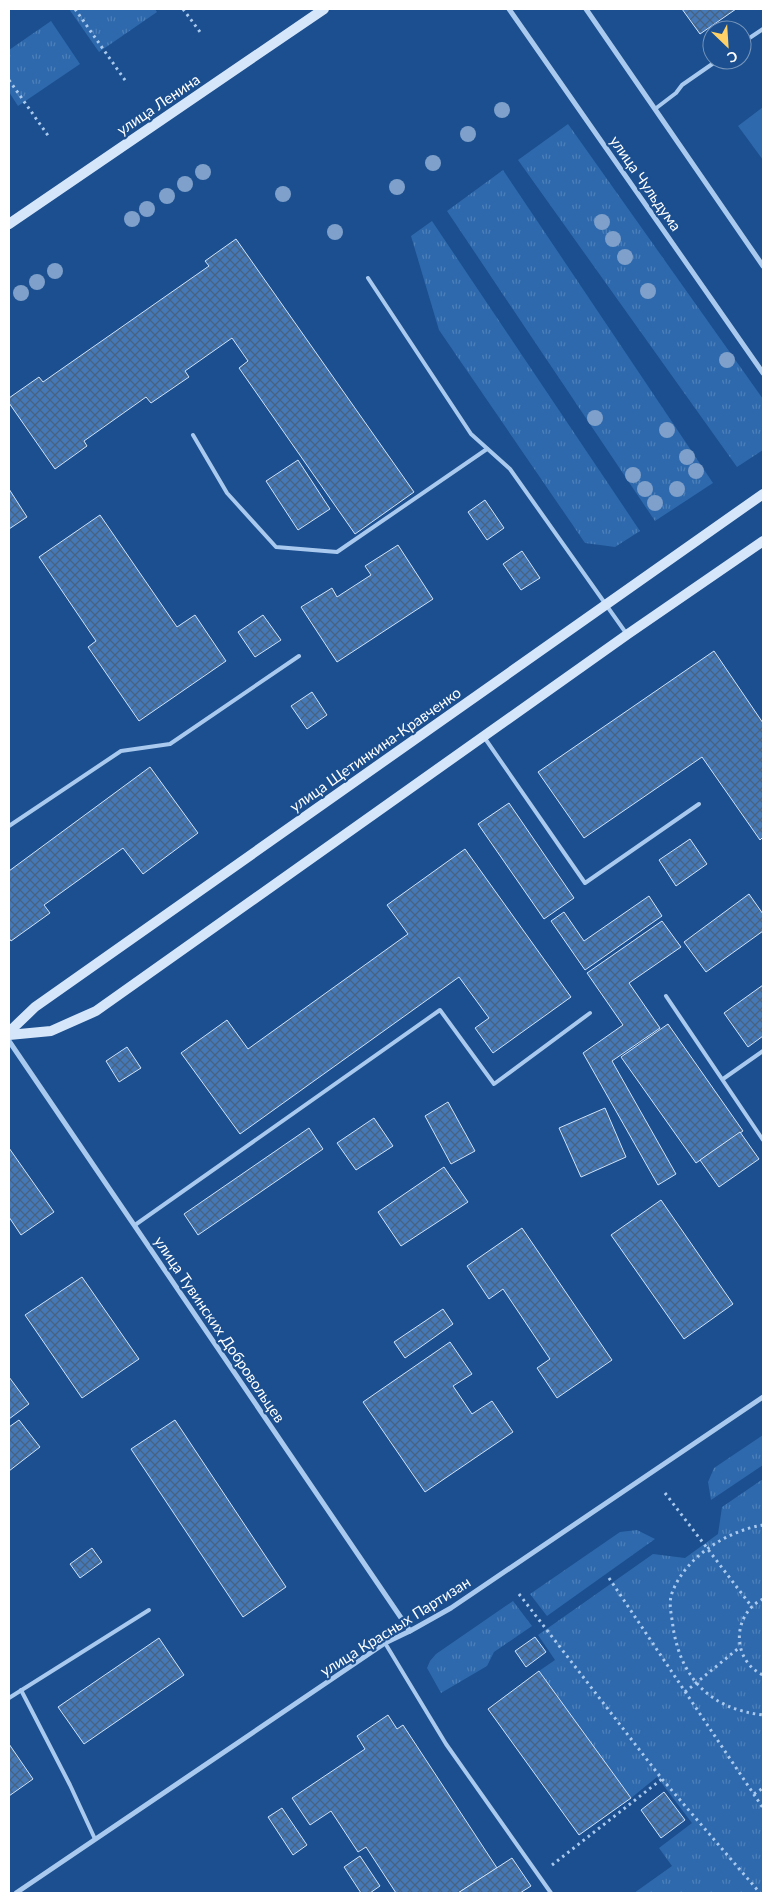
<svg xmlns="http://www.w3.org/2000/svg" width="772" height="1902" viewBox="0 0 772 1902" font-family="Lato,sans-serif">
<defs>
<pattern id="grass-tufts" width="24" height="20" patternUnits="userSpaceOnUse" patternTransform="scale(1.25)"><rect width="24" height="20" fill="#2e69ad"/><path d="M3 7l-1-3M5 7V3M7 7l1-3M15 17l-1-3M17 17v-4M19 17l1-3" fill="none" stroke="#4d80b9"/></pattern>
<pattern id="building-cross-hatch" width="8" height="8" patternUnits="userSpaceOnUse" patternTransform="scale(1.25)"><rect width="8" height="8" fill="#4478b7"/><path d="M0 0l8 8M0 8l8-8" fill="none" stroke="#486282"/></pattern>
</defs>
<rect width="100%" height="100%" fill="#1b4f8f"/>
<g fill="url(#grass-tufts)">
<path d="M69 9H155L157 12 99 52Z"/>
<path d="M51 21 80 64 18 106 9 92V50Z"/>
<path d="M568 124 763 399V450L737 467 518 160Z"/>
<path d="M503 170 713 483 655 521 447 211Z"/>
<path d="M432 221 640 531 615 547 585 543 439 330 411 236Z"/>
<path d="M763 1435V1465L711 1500 708 1482 714 1468Z"/>
<path d="M763 1479V1893H634L672 1866 659 1848 692 1823 657 1777 631 1798 539 1671 555 1660 538 1635 653 1554 685 1558 718 1534 722 1507Z"/>
<path d="M637 1530 655 1539 547 1616 530 1594 620 1532Z"/>
<path d="M513 1601 532 1626 494 1652 487 1666 441 1693 427 1668 430 1661 436 1654Z"/>
</g>
<path fill="#2e69ad" d="M763 107V160L738 126Z"/>
<g fill="url(#building-cross-hatch)" stroke="#cfe3fa">
<path d="M682 9H736L700 34Z"/>
<path d="M236 239 414 492 355 534 239 368 248 361 232 338 185 371 189 377 151 403 146 397 84 441 87 446 55 469 9 403V398L39 377 43 382 209 266 205 261Z"/>
<path d="M298 460 330 509 298 530 266 481Z"/>
<path d="M9 489 27 517 9 529Z"/>
<path d="M485 500 504 528 487 540 468 512Z"/>
<path d="M100 515 177 627 195 615 226 661 139 721 88 647 96 641 39 557Z"/>
<path d="M398 545 433 599 337 662 301 607 332 588 337 597 371 575 365 566Z"/>
<path d="M522 551 540 578 521 590 503 564Z"/>
<path d="M263 615 281 640 255 657 238 632Z"/>
<path d="M714 651 763 723V837L760 840 702 757 584 838 538 772Z"/>
<path d="M312 692 327 715 307 729 291 706Z"/>
<path d="M150 767 198 833 143 874 123 848 44 905 50 913 11 941 9 938V871Z"/>
<path d="M509 803 574 898 544 919 478 824Z"/>
<path d="M690 839 707 864 676 886 659 860Z"/>
<path d="M465 849 571 997 493 1053 475 1028 489 1018 459 977 240 1134 181 1053 227 1020 248 1049 408 934 387 905Z"/>
<path d="M749 894 763 914V931L706 972 684 942Z"/>
<path d="M649 896 662 916 585 970 551 921 564 912 584 941Z"/>
<path d="M662 921 681 947 629 983 660 1028 612 1061 676 1174 658 1185 583 1053 623 1025 587 973Z"/>
<path d="M763 985V1036L748 1047 724 1013Z"/>
<path d="M668 1024 743 1131 696 1163 621 1057Z"/>
<path d="M127 1047 141 1068 119 1082 106 1061Z"/>
<path d="M448 1102 475 1151 451 1164 425 1116Z"/>
<path d="M605 1108 626 1157 581 1177 559 1128Z"/>
<path d="M374 1118 393 1146 356 1170 337 1143Z"/>
<path d="M309 1128 323 1149 198 1235 184 1214Z"/>
<path d="M740 1132 759 1159 719 1187 700 1160Z"/>
<path d="M9 1148 54 1212 21 1235 9 1217Z"/>
<path d="M444 1167 468 1202 401 1246 378 1212Z"/>
<path d="M661 1200 733 1304 684 1339 611 1235Z"/>
<path d="M522 1228 612 1360 557 1398 537 1368 550 1359 503 1289 489 1299 467 1266Z"/>
<path d="M82 1277 139 1359 82 1398 25 1315Z"/>
<path d="M443 1309 453 1324 405 1358 394 1342Z"/>
<path d="M450 1342 472 1374 453 1386 472 1414 492 1401 513 1432 425 1492 363 1402Z"/>
<path d="M9 1377 29 1404 9 1419Z"/>
<path d="M19 1420 40 1447 9 1471V1427Z"/>
<path d="M175 1420 286 1587 243 1617 131 1449Z"/>
<path d="M92 1548 102 1562 80 1578 70 1564Z"/>
<path d="M535 1637 546 1652 526 1667 515 1651Z"/>
<path d="M159 1638 184 1675 84 1744 58 1707Z"/>
<path d="M539 1671 631 1798 579 1835 488 1709Z"/>
<path d="M388 1715 397 1729 403 1725 497 1868 458 1893H396L366 1847 358 1852 331 1811 310 1825 292 1798 365 1749 357 1736Z"/>
<path d="M9 1744 33 1779 9 1796Z"/>
<path d="M664 1792 685 1820 661 1838 641 1810Z"/>
<path d="M282 1808 307 1845 293 1855 268 1817Z"/>
<path d="M360 1856 380 1886 370 1893H361L344 1867Z"/>
<path d="M512 1858 531 1886 520 1893H458Z"/>
</g>
<g fill="none" stroke-linecap="round" stroke-linejoin="round">
<g stroke="#a9c9ee" stroke-width="3" stroke-dasharray="2.5 4" stroke-linecap="butt">
<path d="M75 9 127 83"/>
<path d="M183 9 200 32"/>
<path d="M9 80 49 137"/>
<path d="M665 1493 752 1607"/>
<path d="M763 1525C727 1531 685 1557 672 1593 668 1604 672 1616 673 1627 681 1679 711 1709 763 1715"/>
<path d="M609 1578 763 1808"/>
<path d="M519 1594 662 1779 760 1893"/>
<path d="M763 1599C732 1614 731 1660 763 1675"/>
<path d="M685 1692 740 1647"/>
<path d="M754 1794 763 1788"/>
<path d="M552 1865 662 1779"/>
</g>
<g stroke="#a9c9ee" stroke-width="4">
<path d="M742 43 763 29"/>
<path d="M655 109 676 93 682 85 718 60"/>
<path d="M368 278 471 434 510 469 626 633"/>
<path d="M193 435 227 493 276 547 337 552 487 449"/>
<path d="M484 737 585 883 699 804"/>
<path d="M9 826 121 751 170 744 299 656"/>
<path d="M666 996 763 1140"/>
<path d="M723 1079 763 1051"/>
<path d="M135 1225 440 1010 494 1084 590 1013"/>
<path d="M385 1643 446 1744 551 1893"/>
<path d="M21 1690 70 1785 95 1839"/>
<path d="M9 1698 149 1610"/>
</g>
<g stroke="#a9c9ee" stroke-width="5">
<path d="M509 9 763 373"/>
<path d="M586 9 763 266"/>
<path d="M9 1041 410 1631"/>
<path d="M16 1893 385 1643 410 1631 451 1608 763 1397"/>
</g>
<g stroke="#d6e6fa" stroke-width="10">
<path d="M9 224 324 9"/>
<path d="M9 1032 35 1007 763 494"/>
<path d="M9 1035 51 1031 96 1011 628 634 763 541"/>
</g>
</g>
<g fill="#7ea0ca">
<circle cx="502" cy="110" r="8"/>
<circle cx="468" cy="134" r="8"/>
<circle cx="433" cy="163" r="8"/>
<circle cx="203" cy="172" r="8"/>
<circle cx="185" cy="184" r="8"/>
<circle cx="397" cy="187" r="8"/>
<circle cx="283" cy="194" r="8"/>
<circle cx="167" cy="196" r="8"/>
<circle cx="147" cy="209" r="8"/>
<circle cx="132" cy="219" r="8"/>
<circle cx="602" cy="222" r="8"/>
<circle cx="335" cy="232" r="8"/>
<circle cx="613" cy="239" r="8"/>
<circle cx="625" cy="257" r="8"/>
<circle cx="55" cy="271" r="8"/>
<circle cx="37" cy="282" r="8"/>
<circle cx="648" cy="291" r="8"/>
<circle cx="21" cy="293" r="8"/>
<circle cx="727" cy="360" r="8"/>
<circle cx="595" cy="418" r="8"/>
<circle cx="667" cy="430" r="8"/>
<circle cx="687" cy="457" r="8"/>
<circle cx="696" cy="471" r="8"/>
<circle cx="633" cy="475" r="8"/>
<circle cx="645" cy="489" r="8"/>
<circle cx="677" cy="489" r="8"/>
<circle cx="655" cy="503" r="8"/>
</g>
<g text-anchor="middle" dominant-baseline="central" stroke-width="4.5" stroke-linejoin="round" paint-order="stroke">
<g font-size="15" fill="#fff" stroke="#1b4f8f">
<text transform="translate(158 104) rotate(-34)">улица Ленина</text>
<text transform="translate(646 183) rotate(55)">улица Чульдума</text>
<text transform="translate(375 749) rotate(-35)">улица Щетинкина-Кравченко</text>
<text transform="translate(220 1329) rotate(56)">улица Тувинских Добровольцев</text>
<text transform="translate(395 1626) rotate(-32)">улица Красных Партизан</text>
</g>
</g>
<rect width="772" height="1902" fill="none" stroke="#ffffff" stroke-width="20"/>
<g transform="translate(727 45) rotate(155)"><circle r="24" fill="#1b4f8f" stroke="#7695bc"/>
<path d="M0-4L9 19L0 12L-9 19Z" fill="#ffd166"/>
<text y="-8" font-size="14" font-weight="bold" text-anchor="middle" fill="#ffffff">С</text>
</g>
</svg>
